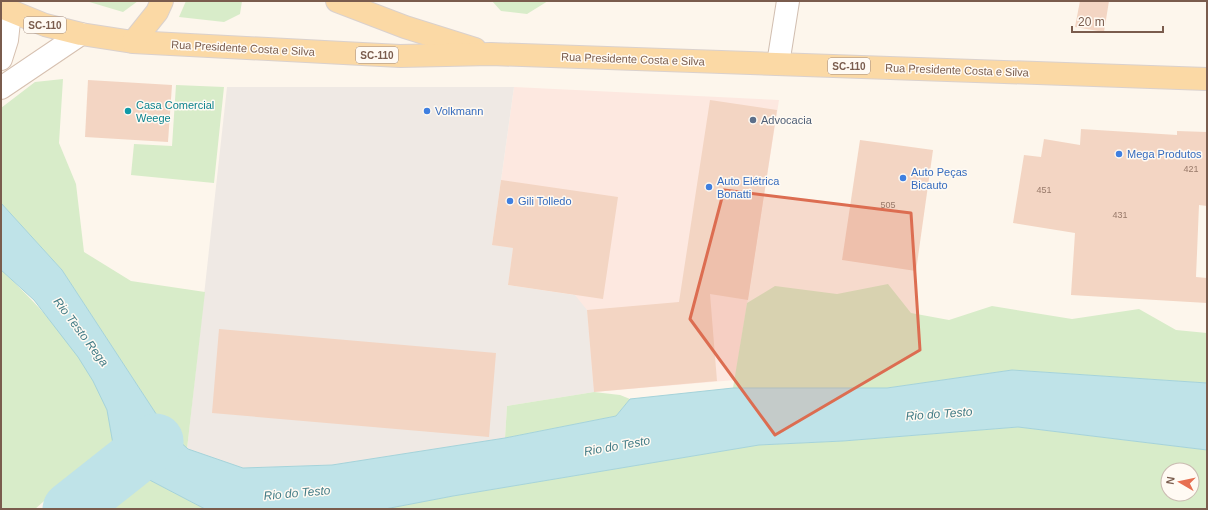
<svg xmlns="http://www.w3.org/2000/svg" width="1208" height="510" viewBox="0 0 1208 510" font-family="Helvetica,sans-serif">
<rect width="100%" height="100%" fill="#fdf6ec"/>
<path fill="#fde8e0" d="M514 87 779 100 735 380 594 392 575 295 508 285 492 245Z"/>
<path fill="#efe9e4" d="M227 87H514L492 245 513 248 508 285 575 295 587 310 594 392 507 406 505 438 332 465 243 468 187 449Z"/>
<g fill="#d8ecc9" fill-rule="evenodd">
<path d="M86 1H138L123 12Z"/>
<path d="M186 1H242L240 14 224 22 179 17Z"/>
<path d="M492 1H548L527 14 501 11Z"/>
<path d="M63 79 59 143 76 184 84 252 131 281 205 292 187 449 166 429 62 270 1 203V108L35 82Z"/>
<path d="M176 85 224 87 214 183 131 175 134 144 172 146Z"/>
<path d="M1 270C40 306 90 360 107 410 110 421 111 433 113 444L96 463 51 495 35 509H1Z"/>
<path d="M888 284 911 313 949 320 992 306 1072 319 1139 309 1176 330 1207 333V383L1012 370 887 388H733L747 303 775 286 837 294Z"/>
<path d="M594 392 620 395 630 399 616 416 505 438 507 406Z"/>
<path d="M1018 427 1207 450V509H385L453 496 759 445 843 441ZM1168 470H1192V494H1168Z"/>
<path d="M140 475 205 509H104Z"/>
</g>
<path fill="#bfe3e8" stroke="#a5d3da" d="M1 203 62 270 166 429 188 449 243 468 332 465 505 438 616 416 630 399 733 388H887L1012 370 1207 383V450L1018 427 843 441 759 445 453 496 385 509H205L140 475 113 444 107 410 93 381 78 357 34 300 1 270Z"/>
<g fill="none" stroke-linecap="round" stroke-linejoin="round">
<path stroke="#bfe3e8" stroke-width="55" d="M70 509 156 441"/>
</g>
<g fill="#f3d5c3">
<path d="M1080 1H1109L1104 32 1075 27Z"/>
<path d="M88 80 172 85 168 142 85 137Z"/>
<path d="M710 100 777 110 748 300 710 294 717 381 594 392 587 310 679 302Z"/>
<path d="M1081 129 1177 135V131L1207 132V206L1199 205 1196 277 1207 278V303L1071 295 1075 233 1013 223 1024 155 1041 157 1044 139 1080 145Z"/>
<path d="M860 140 933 150 916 271 842 260Z"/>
<path d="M501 180 618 197 603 299 508 285 513 248 492 245Z"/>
<path d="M219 329 496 353 489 437 212 413Z"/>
</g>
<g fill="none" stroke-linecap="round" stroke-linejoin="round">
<defs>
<path id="street" d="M778 64 788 1"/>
<g id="secondary">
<path d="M1 59 7 40 10 12"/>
<path d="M1 88 81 34"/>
</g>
<g id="primary">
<path d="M337 1 405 27 475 49"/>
<path d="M1 7 45 25 81 34 133 42 400 56 491 54 1207 79"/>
<path d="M133 42 157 12 162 1"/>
</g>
</defs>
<use href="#street" stroke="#d1beb0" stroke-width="24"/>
<use href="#secondary" stroke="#d6c0b0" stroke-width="24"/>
<use href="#primary" stroke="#dad1cd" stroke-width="24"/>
<use href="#street" stroke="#fff" stroke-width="22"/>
<use href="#secondary" stroke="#fff" stroke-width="22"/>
<use href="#primary" stroke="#fbd9a5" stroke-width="22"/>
</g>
<path fill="#dc6d51" fill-opacity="0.2" stroke="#dc6d51" stroke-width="3" stroke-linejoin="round" d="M724 190 911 213 920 350 775 435 690 319Z"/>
<circle fill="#0f9aa8" stroke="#fffaf3" stroke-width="1.5" cx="128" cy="111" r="4"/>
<g fill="#3f7fe0" stroke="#fffaf3" stroke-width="1.5">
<circle cx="427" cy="111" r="4"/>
<circle cx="1119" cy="154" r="4"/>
<circle cx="903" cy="178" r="4"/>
<circle cx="709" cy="187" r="4"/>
<circle cx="510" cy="201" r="4"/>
</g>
<circle fill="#5c6f8a" stroke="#fffaf3" stroke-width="1.5" cx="753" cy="120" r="4"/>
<g text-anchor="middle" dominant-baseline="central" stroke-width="3" stroke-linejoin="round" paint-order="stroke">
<g font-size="9" fill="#987a6a">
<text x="1191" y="169">421</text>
<text x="1044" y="190">451</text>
<text x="888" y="205">505</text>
<text x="1120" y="215">431</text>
</g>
<g fill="#fffaf3" stroke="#a28b7f" stroke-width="1">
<rect x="24" y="17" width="42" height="16" rx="3"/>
<rect x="356" y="47" width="42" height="16" rx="3"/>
<rect x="828" y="58" width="42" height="16" rx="3"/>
</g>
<g font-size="10" font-weight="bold" fill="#7a5c4d">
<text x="45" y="25">SC-110</text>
<text x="377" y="55">SC-110</text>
<text x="849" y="66">SC-110</text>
</g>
<g font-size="11" fill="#7a5c4d" stroke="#fffaf3">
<text transform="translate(243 48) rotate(3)">Rua Presidente Costa e Silva</text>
<text transform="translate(633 59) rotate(2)">Rua Presidente Costa e Silva</text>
<text transform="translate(957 70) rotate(2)">Rua Presidente Costa e Silva</text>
</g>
<g font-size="11" fill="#0d838f" stroke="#fffaf3" text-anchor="start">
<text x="136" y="105">Casa Comercial<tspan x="136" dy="13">Weege</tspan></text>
</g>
<g font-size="11" fill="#366cbe" stroke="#fffaf3" text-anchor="start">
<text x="435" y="111">Volkmann</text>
<text x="1127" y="154">Mega Produtos</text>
<text x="911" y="172">Auto Peças<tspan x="911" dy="13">Bicauto</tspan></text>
<text x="717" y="181">Auto Elétrica<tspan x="717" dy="13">Bonatti</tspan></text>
<text x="518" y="201">Gili Tolledo</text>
</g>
<g font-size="11" fill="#4e5e75" stroke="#fffaf3" text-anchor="start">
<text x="761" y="120">Advocacia</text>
</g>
<g font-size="12" font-style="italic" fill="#437c86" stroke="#fffaf3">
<text transform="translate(81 332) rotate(53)">Rio Testo Rega</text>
<text transform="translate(939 414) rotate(-4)">Rio do Testo</text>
<text transform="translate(617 446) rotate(-10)">Rio do Testo</text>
<text transform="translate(297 493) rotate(-5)">Rio do Testo</text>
</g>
</g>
<rect width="1208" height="510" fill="none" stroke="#7a5c4d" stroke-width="4"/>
<g transform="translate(1180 482) rotate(279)"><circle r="19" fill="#fffaf3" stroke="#cabbb1"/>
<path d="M0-3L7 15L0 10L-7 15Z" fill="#e76f51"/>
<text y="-6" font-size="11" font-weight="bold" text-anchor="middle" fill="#7a5c4d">N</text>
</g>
<path d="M1072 26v6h91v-6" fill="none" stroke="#7a5c4d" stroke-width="2"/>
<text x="1078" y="26" font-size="12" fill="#7a5c4d" stroke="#fffaf3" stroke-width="3" paint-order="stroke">20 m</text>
</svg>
